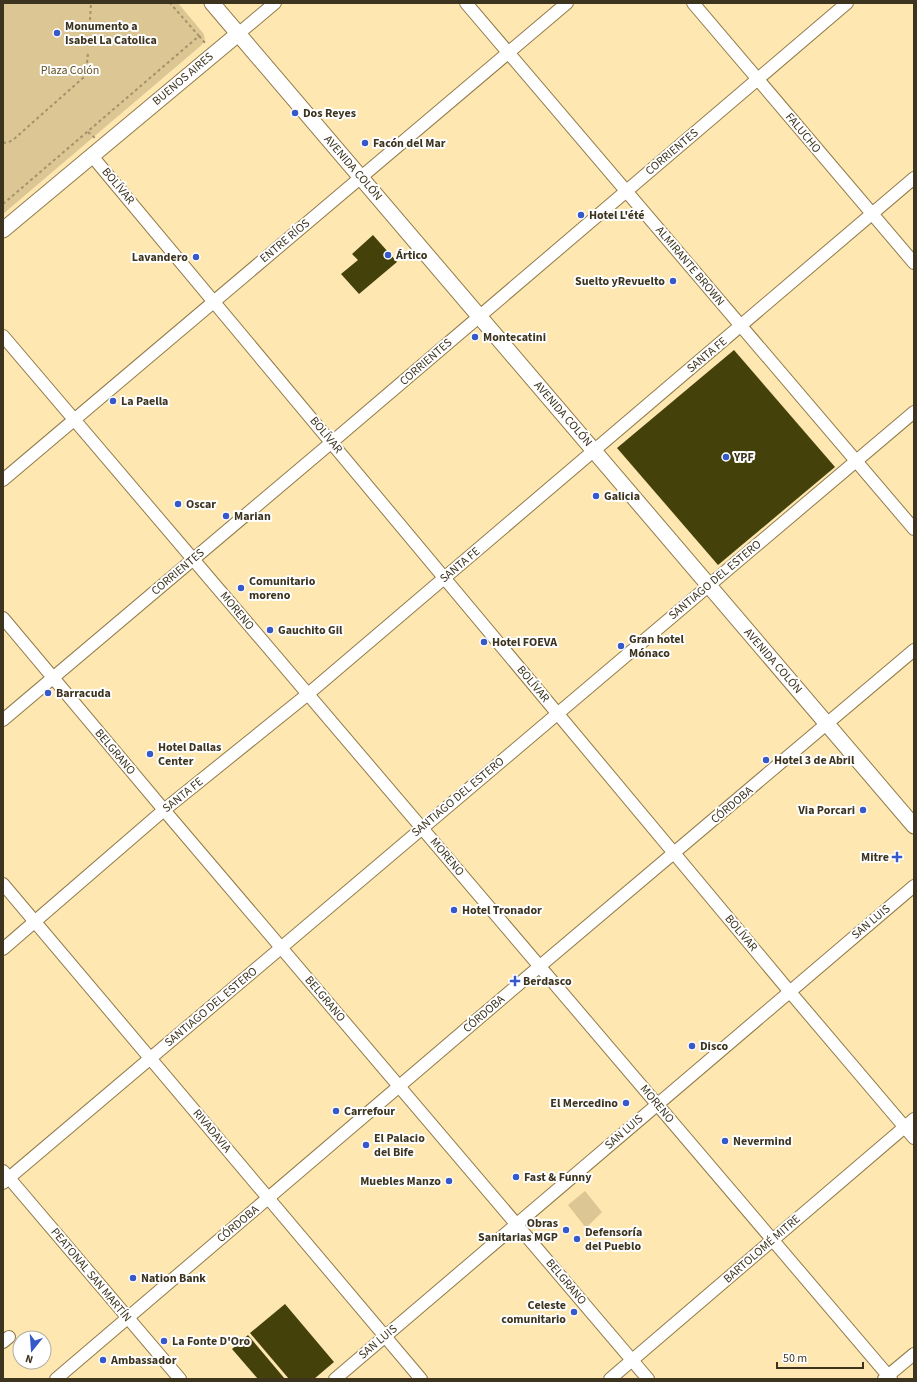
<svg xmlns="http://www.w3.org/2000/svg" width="917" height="1382" viewBox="0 0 917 1382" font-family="'Source Sans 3',sans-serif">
<rect width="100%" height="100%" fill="#ffe7b2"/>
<g fill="#dcc693">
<path d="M3 3H178L203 33C207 40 203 44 197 49L3 214Z"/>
<path d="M585 1191 602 1212 586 1228 568 1205Z"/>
</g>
<g fill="#44420a">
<path d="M373 235 397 262 359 294 341 274 358 260 352 254Z"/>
<path d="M734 350 835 467 718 565 617 448Z"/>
<path d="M285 1304 334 1362 314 1379H289L250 1333Z"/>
<path d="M248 1335 285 1379H258L232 1349Z"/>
</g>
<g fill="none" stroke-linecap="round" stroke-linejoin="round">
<defs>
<g id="minor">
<path d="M466 3 914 529"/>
<path d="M693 3 914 263"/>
<path d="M238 34 275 3"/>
<path d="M92 156 790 992 914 1138"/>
<path d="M3 336 891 1379"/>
<path d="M3 480 567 3"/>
<path d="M3 618 164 810 648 1379"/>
<path d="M3 720 332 442 847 3"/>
<path d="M3 884 421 1379"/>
<path d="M3 949 164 810 308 694 914 178"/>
<path d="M3 1171 180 1379"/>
<path d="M3 1183 914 412"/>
<path d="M3 1342 9 1337"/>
<path d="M56 1379 540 966 914 650"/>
<path d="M335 1379 914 886"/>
<path d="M610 1379 914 1119"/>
<path d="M884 1379 914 1354"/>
</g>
<g id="major">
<path d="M212 3 914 826"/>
<path d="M3 230 238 34"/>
</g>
</defs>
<use href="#minor" stroke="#917b49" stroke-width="14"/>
<use href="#major" stroke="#917b49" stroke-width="17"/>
<g stroke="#a3926c" stroke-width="2" stroke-dasharray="3 3" stroke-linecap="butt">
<path d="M90 20 91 3"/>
<path d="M199 36 206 44"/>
<path d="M88 132 95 138"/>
<path d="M3 143 9 142 14 139 84 77 86 72 88 53"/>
<path d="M3 204 199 36 170 3"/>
</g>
<use href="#minor" stroke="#fff" stroke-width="12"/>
<use href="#major" stroke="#fff" stroke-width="15"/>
</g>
<g fill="#3659ca" stroke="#fff" stroke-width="1.5">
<circle cx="57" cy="33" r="4"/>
<circle cx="295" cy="113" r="4"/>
<circle cx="365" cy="143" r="4"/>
<circle cx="581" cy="215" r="4"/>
<circle cx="388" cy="255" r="4"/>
<circle cx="196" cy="257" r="4"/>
<circle cx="673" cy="281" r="4"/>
<circle cx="475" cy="337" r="4"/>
<circle cx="113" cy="401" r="4"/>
<circle cx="726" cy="457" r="4"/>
<circle cx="596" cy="496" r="4"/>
<circle cx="178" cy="504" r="4"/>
<circle cx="226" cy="516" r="4"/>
<circle cx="241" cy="588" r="4"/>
<circle cx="270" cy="630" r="4"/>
<circle cx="484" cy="642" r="4"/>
<circle cx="621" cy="646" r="4"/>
<circle cx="48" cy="693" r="4"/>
<circle cx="150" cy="754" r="4"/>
<circle cx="766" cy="760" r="4"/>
<circle cx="863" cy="810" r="4"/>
<path d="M895 851h4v4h4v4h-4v4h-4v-4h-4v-4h4z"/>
<circle cx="454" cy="910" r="4"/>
<path d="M513 975h4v4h4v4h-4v4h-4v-4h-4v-4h4z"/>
<circle cx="692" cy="1046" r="4"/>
<circle cx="626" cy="1103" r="4"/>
<circle cx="336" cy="1111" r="4"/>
<circle cx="725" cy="1141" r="4"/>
<circle cx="366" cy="1145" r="4"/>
<circle cx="516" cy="1177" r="4"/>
<circle cx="449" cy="1181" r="4"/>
<circle cx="566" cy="1230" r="4"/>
<circle cx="577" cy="1239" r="4"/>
<circle cx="133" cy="1278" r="4"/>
<circle cx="574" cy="1312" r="4"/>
<circle cx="164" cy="1341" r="4"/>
<circle cx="103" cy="1360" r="4"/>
</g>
<g text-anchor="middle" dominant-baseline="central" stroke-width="4" stroke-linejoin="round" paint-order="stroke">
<g font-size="12" font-weight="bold" fill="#3d341f" stroke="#fff" text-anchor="start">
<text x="65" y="26">Monumento a<tspan x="65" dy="14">Isabel La Catolica</tspan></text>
<text x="303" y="113">Dos Reyes</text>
<text x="373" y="143">Facón del Mar</text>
<text x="589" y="215">Hotel L'été</text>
<text x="396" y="255">Ártico</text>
<text x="188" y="257" text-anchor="end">Lavandero</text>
<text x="665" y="281" text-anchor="end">Suelto yRevuelto</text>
<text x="483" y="337">Montecatini</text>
<text x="121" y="401">La Paella</text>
<text x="734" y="457">YPF</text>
<text x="604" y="496">Galicia</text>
<text x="186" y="504">Oscar</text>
<text x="234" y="516">Marian</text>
<text x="249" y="581">Comunitario<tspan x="249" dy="14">moreno</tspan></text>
<text x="278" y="630">Gauchito Gil</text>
<text x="629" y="639">Gran hotel<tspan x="629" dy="14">Mónaco</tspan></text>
<text x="492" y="642">Hotel FOEVA</text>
<text x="56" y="693">Barracuda</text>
<text x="158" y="747">Hotel Dallas<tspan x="158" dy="14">Center</tspan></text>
<text x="774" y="760">Hotel 3 de Abril</text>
<text x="855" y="810" text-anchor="end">Via Porcari</text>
<text x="889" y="857" text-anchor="end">Mitre</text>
<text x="462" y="910">Hotel Tronador</text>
<text x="523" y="981">Berdasco</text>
<text x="700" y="1046">Disco</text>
<text x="618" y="1103" text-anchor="end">El Mercedino</text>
<text x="344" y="1111">Carrefour</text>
<text x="374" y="1138">El Palacio<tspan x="374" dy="14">del Bife</tspan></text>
<text x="733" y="1141">Nevermind</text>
<text x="524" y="1177">Fast &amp; Funny</text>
<text x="441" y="1181" text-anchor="end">Muebles Manzo</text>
<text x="558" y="1223" text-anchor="end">Obras<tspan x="558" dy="14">Sanitarias MGP</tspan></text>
<text x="585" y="1232">Defensoría<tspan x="585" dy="14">del Pueblo</tspan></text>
<text x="141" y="1278">Nation Bank</text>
<text x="566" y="1305" text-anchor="end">Celeste<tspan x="566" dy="14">comunitario</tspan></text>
<text x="172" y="1341">La Fonte D'Oro</text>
<text x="111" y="1360">Ambassador</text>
</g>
<g font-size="12" fill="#645122" stroke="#fff">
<text x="70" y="70">Plaza Colón</text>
</g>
<g font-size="12" fill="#3d341f" stroke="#fff">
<text transform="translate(183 79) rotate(-40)">BUENOS AIRES</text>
<text transform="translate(803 133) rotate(50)">FALUCHO</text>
<text transform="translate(672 152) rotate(-40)">CORRIENTES</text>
<text transform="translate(353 168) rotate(49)">AVENIDA COLÓN</text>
<text transform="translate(118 186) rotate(50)">BOLÍVAR</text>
<text transform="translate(285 241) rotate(-40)">ENTRE RÍOS</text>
<text transform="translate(690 266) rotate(50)">ALMIRANTE BROWN</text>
<text transform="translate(707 355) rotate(-40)">SANTA FE</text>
<text transform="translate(426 362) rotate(-41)">CORRIENTES</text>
<text transform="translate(563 414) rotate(49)">AVENIDA COLÓN</text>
<text transform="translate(326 435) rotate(50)">BOLÍVAR</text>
<text transform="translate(460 565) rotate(-40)">SANTA FE</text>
<text transform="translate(178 572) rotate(-40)">CORRIENTES</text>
<text transform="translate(715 580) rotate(-40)">SANTIAGO DEL ESTERO</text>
<text transform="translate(237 611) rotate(50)">MORENO</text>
<text transform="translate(773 661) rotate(49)">AVENIDA COLÓN</text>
<text transform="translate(533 684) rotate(50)">BOLÍVAR</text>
<text transform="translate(115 752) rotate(50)">BELGRANO</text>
<text transform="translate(183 795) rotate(-39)">SANTA FE</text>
<text transform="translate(458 797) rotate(-40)">SANTIAGO DEL ESTERO</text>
<text transform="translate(732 805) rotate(-40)">CÓRDOBA</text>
<text transform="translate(447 857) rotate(50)">MORENO</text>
<text transform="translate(871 922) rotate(-40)">SAN LUIS</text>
<text transform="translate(741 933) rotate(50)">BOLÍVAR</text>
<text transform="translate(325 999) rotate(50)">BELGRANO</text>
<text transform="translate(211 1007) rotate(-40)">SANTIAGO DEL ESTERO</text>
<text transform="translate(484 1014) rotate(-41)">CÓRDOBA</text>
<text transform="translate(657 1104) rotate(50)">MORENO</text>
<text transform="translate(212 1131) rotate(50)">RIVADAVIA</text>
<text transform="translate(624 1132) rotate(-41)">SAN LUIS</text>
<text transform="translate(238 1224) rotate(-40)">CÓRDOBA</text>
<text transform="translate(762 1249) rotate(-41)">BARTOLOMÉ MITRE</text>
<text transform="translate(91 1275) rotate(50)">PEATONAL SAN MARTÍN</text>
<text transform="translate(566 1282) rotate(50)">BELGRANO</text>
<text transform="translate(378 1342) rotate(-40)">SAN LUIS</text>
</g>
</g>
<rect width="917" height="1382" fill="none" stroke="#3d341f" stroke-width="8"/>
<g transform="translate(32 1350) rotate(197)"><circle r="19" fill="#ffffff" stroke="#b1aea5"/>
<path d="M0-3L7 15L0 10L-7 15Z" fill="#3659ca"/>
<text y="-6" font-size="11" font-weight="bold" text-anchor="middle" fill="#3d341f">N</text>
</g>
<path d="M777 1362v6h86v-6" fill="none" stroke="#3d341f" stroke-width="2"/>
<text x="783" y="1362" font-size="12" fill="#3d341f" stroke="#ffffff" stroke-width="3" paint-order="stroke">50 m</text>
</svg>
